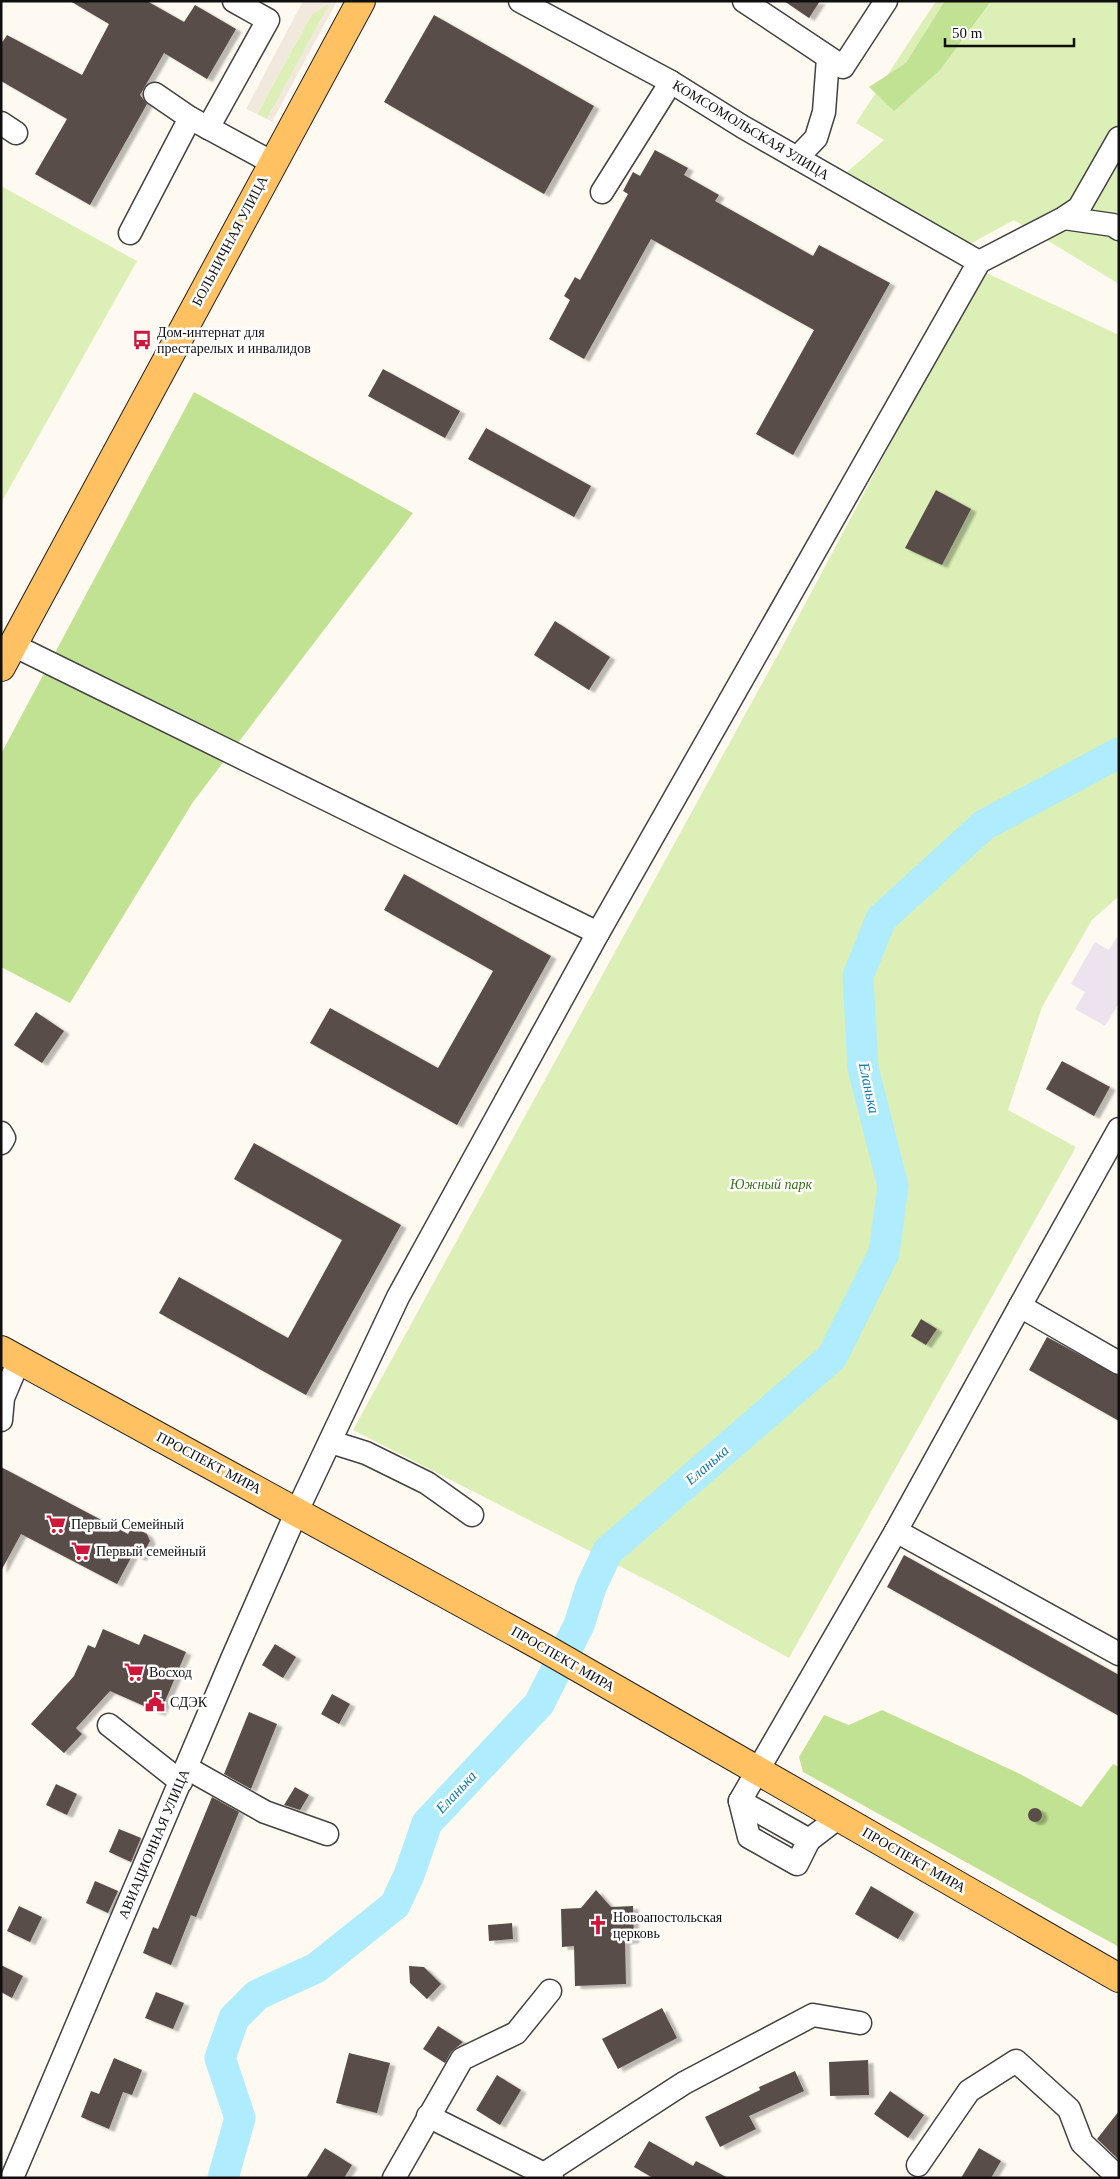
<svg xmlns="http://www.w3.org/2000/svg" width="1120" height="2179" viewBox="0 0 1120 2179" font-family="Georgia,serif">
<defs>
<filter id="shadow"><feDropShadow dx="5.5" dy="3" stdDeviation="1" flood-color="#0004"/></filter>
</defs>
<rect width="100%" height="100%" fill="#fffaf1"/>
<path fill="#ece3ef" d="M1119 934V1003L1105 1026 1075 1009 1085 992 1071 984 1095 942 1109 950Z"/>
<g fill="#dcefb6">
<path d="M936 1H1119V284L1014 220 972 243 963 241 846 173 884 140 856 123Z"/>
<path d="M327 4 329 6 267 119 257 114 312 14Z"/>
<path d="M1 186 137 261 1 503Z"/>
<path d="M982 271 1119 335V896L1092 920 1042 1007 1008 1110 1076 1147 789 1658 668 1591 353 1430 787 638Z"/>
</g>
<g fill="#c2e293">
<path d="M945 1H991L940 70 894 111 869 87 906 63Z"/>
<path d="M194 392 413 513 193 802 70 1003 1 967V754Z"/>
<path d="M882 1710 1020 1774 1081 1807 1113 1764 1119 1767V1947L803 1772 799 1757 824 1715 849 1725Z"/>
</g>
<path fill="#f1e9de" d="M303 1H337L272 122 267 119 329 4 312 14 257 114 246 109Z"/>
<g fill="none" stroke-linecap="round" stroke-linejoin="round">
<path stroke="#afecfd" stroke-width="31" d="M223 2178 240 2118 220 2058 234 2018 257 1995 316 1968 395 1905 409 1875 427 1823 539 1704 579 1625 591 1587 608 1551 832 1357 884 1253 893 1186 863 1068 858 976 881 919 984 825 1119 753"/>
</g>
<g fill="#594e4a" filter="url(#shadow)">
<path d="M70 1H147L184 22 195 5 236 29 207 79 164 53 140 95 147 104 90 205 35 174 67 119 1 81V44L7 35 82 75 109 24Z"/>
<path d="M784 1H820L809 18Z"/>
<path d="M434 15 594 106 544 194 384 102Z"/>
<path d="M655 150 688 168 684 175 719 195 715 201 813 256 819 245 890 283 793 455 756 434 814 330 651 239 584 359 549 339 570 300 564 296 575 277 580 280 628 194 623 191 633 172 640 176Z"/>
<path d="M383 369 460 411 445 438 368 396Z"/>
<path d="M486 428 591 486 574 517 468 459Z"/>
<path d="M936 490 971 509 942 565 905 548Z"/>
<path d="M555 621 610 657 589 690 534 655Z"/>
<path d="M404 874 551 956 457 1125 310 1043 330 1008 438 1068 493 971 384 910Z"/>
<path d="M36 1012 64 1031 42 1063 14 1045Z"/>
<path d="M1062 1061 1110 1087 1094 1116 1046 1089Z"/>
<path d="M254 1143 401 1225 306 1395 159 1313 179 1277 288 1338 342 1240 234 1179Z"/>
<path d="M921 1319 937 1329 926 1345 911 1336Z"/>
<path d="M1047 1337 1119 1376V1421L1029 1370Z"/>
<path d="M1 1467 128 1534 132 1526 147 1534 150 1541 141 1558 133 1554 117 1584 21 1534 1 1571Z"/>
<path d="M904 1555 1119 1675V1716L887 1587Z"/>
<path d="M103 1629 139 1645 144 1634 186 1652 160 1713 110 1691 76 1728 82 1734 64 1753 31 1724 74 1676 88 1645 95 1648Z"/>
<path d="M275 1644 296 1657 283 1678 262 1665Z"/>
<path d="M332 1694 350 1704 339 1724 321 1714Z"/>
<path d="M249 1712 277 1724 251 1789 224 1774Z"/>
<path d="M56 1784 77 1794 67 1815 46 1805Z"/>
<path d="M295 1787 309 1795 300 1810 284 1805Z"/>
<path d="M212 1797 239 1812 196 1917 191 1915 171 1965 143 1953 153 1927 158 1929Z"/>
<circle cx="1035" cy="1815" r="7"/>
<path d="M119 1829 141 1838 131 1862 109 1852Z"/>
<path d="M95 1881 118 1891 108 1913 86 1903Z"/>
<path d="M871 1886 914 1912 898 1939 855 1914Z"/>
<path d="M596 1890 611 1907 633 1906 634 1940 625 1941 626 1984 575 1986 574 1946 562 1947 561 1909 581 1908Z"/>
<path d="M19 1906 42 1917 30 1942 7 1931Z"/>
<path d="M512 1923 513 1939 489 1941 488 1925Z"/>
<path d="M1 1965 23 1976 12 1998 1 1992Z"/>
<path d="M409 1966 424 1967 441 1984 427 1999 410 1983Z"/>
<path d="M156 1992 184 2003 173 2029 145 2018Z"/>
<path d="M662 2008 677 2038 618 2069 602 2039Z"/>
<path d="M438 2026 463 2042 451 2052 445 2063 423 2049Z"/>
<path d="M349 2053 390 2063 377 2113 336 2103Z"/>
<path d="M114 2058 142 2070 132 2095 123 2092 109 2129 81 2117 91 2091 99 2094Z"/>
<path d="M868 2060 869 2095 830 2096 829 2062Z"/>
<path d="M795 2071 804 2091 749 2116 756 2129 720 2147 705 2117 760 2090 759 2087Z"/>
<path d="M497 2075 521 2090 500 2125 476 2110Z"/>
<path d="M890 2091 924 2115 908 2138 874 2114Z"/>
<path d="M1119 2111V2160L1097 2139Z"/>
<path d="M649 2141 693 2166 696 2161 728 2178H653L634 2167Z"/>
<path d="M325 2148 352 2165 344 2178H306Z"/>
<path d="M979 2148 1001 2161 991 2178H961Z"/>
</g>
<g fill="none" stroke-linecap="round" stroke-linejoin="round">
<defs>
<g id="minor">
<path d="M520 1 671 82 743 127 979 262"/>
<path d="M744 1 843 67 886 1"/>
<path d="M155 94 190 118 273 163"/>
<path d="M1 123 16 133"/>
<path d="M208 128 268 20 234 1"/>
<path d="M797 158 816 138 824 112 828 58"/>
<path d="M602 192 671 82"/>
<path d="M1064 218 1113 225 1119 229"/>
<path d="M130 233 190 118"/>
<path d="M598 933 979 262 1064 218 1079 208 1119 138"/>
<path d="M1 1133 4 1138 1 1143"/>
<path d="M1020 1306 1119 1129"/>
<path d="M1 1420 3 1398 19 1360"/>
<path d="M331 1442 366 1453 427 1483 472 1515"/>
<path d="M896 1531 1119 1654"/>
<path d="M109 1725 181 1782"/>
<path d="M187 1768 265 1812 327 1834"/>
<path d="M740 1801 809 1840 839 1817"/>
<path d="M809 1840 797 1864 749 1837 740 1801 896 1531 1020 1306 1119 1363"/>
<path d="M428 2116 552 2178"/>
<path d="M918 2165 969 2091 1016 2061 1069 2109 1082 2143 1119 2178"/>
<path d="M544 2174 684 2083 813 2015 860 2023"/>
<path d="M12 2178 232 1659 297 1511 398 1297 598 933 13 645"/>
<path d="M394 2178 462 2059 516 2033 550 1991"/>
</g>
<g id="major">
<path d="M1 667 361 1"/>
<path d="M1 1350 546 1649 1119 1978"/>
</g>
</defs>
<use href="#minor" stroke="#424242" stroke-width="25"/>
<use href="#major" stroke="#202020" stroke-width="30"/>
<use href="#minor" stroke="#fff" stroke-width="22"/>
<use href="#major" stroke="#ffc161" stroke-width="28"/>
</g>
<defs>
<symbol id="bus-bare" viewBox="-9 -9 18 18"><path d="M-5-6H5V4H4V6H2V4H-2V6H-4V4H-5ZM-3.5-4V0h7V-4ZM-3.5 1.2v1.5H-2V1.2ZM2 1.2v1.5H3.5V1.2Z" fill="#d0163b" stroke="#fff" stroke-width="2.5" paint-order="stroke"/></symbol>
<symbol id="supermarket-bare" viewBox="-9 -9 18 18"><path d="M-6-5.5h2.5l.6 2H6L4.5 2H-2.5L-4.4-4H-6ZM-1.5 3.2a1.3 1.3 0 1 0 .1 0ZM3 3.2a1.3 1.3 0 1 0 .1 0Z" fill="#d0163b" stroke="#fff" stroke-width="2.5" paint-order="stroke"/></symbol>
<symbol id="civic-bare" viewBox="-9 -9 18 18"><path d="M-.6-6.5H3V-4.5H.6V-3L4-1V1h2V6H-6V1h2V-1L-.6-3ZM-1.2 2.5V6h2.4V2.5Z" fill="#d0163b" stroke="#fff" stroke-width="2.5" paint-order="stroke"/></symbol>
<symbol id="church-bare" viewBox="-9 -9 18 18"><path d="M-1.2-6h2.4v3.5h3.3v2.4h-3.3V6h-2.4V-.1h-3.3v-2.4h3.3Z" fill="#d0163b" stroke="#fff" stroke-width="2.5" paint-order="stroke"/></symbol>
</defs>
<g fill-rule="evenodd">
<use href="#bus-bare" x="128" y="326" width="28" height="28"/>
<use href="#supermarket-bare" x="42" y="1510" width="28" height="28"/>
<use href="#supermarket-bare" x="67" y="1537" width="28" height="28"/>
<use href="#supermarket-bare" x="120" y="1658" width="28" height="28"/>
<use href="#civic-bare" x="141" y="1688" width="28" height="28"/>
<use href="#church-bare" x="584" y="1911" width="28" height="28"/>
</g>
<g text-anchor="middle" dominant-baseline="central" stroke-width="5" stroke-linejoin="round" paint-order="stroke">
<g font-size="14" fill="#0f0f0f" stroke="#fff">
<text transform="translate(751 130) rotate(31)">КОМСОМОЛЬСКАЯ УЛИЦА</text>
<text transform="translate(230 241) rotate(-62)">БОЛЬНИЧНАЯ УЛИЦА</text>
<text transform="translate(209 1463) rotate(28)">ПРОСПЕКТ МИРА</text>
<text transform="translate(563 1659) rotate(30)">ПРОСПЕКТ МИРА</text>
<text transform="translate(154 1844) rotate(-67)">АВИАЦИОННАЯ УЛИЦА</text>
<text transform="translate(914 1860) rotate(30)">ПРОСПЕКТ МИРА</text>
</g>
<g font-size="14" fill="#0f0f0f" stroke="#fff" text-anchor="start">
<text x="157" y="332">Дом-интернат для<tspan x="157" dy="16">престарелых и инвалидов</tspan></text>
<text x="71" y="1524">Первый Семейный</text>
<text x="96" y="1551">Первый семейный</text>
<text x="149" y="1672">Восход</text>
<text x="170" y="1702">СДЭК</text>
<text x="613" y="1917">Новоапостольская<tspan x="613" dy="16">церковь</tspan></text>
</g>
<g font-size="14" font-style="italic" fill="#367017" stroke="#fff">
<text x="771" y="1184">Южный парк</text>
</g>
<g font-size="15" font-style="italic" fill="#097aa9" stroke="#fff">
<text transform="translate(869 1088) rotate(78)">Еланька</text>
<text transform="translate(707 1465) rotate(-41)">Еланька</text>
<text transform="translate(456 1792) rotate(-47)">Еланька</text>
</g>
</g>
<rect width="1120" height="2179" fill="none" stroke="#0f0f0f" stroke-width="5"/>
<path d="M945 38v8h129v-8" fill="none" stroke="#0f0f0f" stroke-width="2.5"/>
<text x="952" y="38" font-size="15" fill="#0f0f0f" stroke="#ffffff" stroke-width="4" paint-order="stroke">50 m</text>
</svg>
